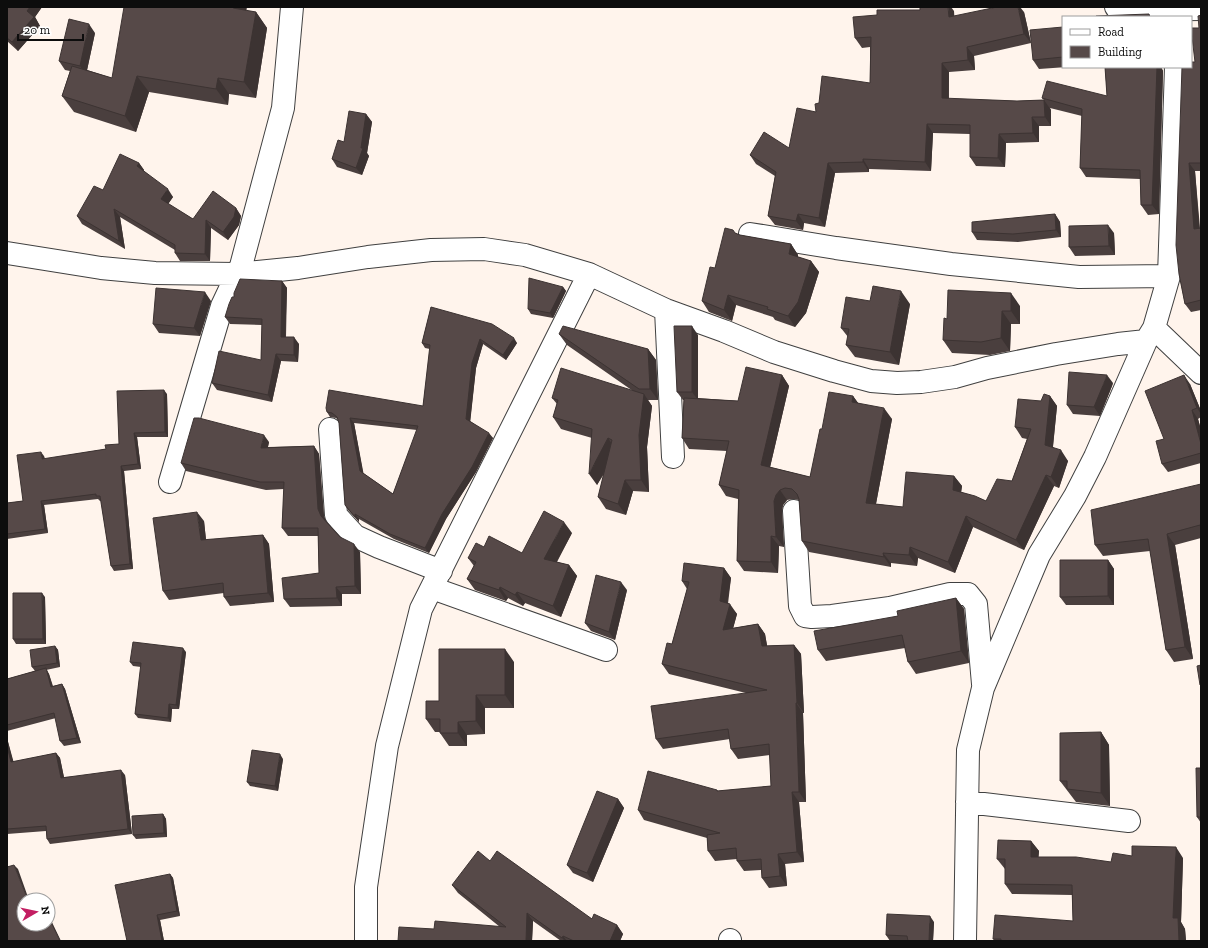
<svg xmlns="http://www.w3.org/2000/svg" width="1208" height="948" font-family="'Zilla Slab',serif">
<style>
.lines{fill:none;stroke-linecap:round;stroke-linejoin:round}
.minor-casing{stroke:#404040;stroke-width:24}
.minor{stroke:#fff;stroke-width:22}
.wall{fill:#4a3f3e;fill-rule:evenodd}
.shaded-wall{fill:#3c3332}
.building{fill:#564948;stroke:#3c3332;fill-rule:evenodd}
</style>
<rect width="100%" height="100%" fill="#fff4ec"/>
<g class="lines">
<defs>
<path id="minor" d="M1116,7L1123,10L1201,9
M750,234L836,248L951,264L1079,277L1169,276
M7,253L101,268L155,273L237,274L298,268L368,257L431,250L484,249L525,255L589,274L666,310L724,331L774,352L834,371L871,381L897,383L921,382L955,377L987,368L1056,354L1118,344L1146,341
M666,310L673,457
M1154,328L1201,373
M330,429L336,515L355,536L379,547L441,571
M170,482L222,306L241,266L283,108L292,7
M794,511L800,606L805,616L812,617L832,616L890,608L950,594H968L976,604L983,684
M432,588L606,650
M967,802L1129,821
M366,941V887L387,746L421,609L589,274
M730,941V940
M965,941L968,750L983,688L1039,555L1075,496L1095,457L1146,341L1154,328L1169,276L1176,67"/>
</defs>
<use href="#minor" class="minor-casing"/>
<use href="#minor" class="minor"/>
</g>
<path class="wall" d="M7,7H42L35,17L40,26L18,51L7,41Z
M246,11L256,12L267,28L256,98L229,94L228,105L149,92L136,132L74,112L62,96L70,71L65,70L59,61L95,33L87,70L112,78Z
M954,11V16L1024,12L1031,43L974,56L975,70L949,72V99L1017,101L1044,100L1042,98L1107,96L1105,67H1161L1163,71L1159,214L1148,215L1141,205L1140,179L1086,177L1080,168L1082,116L1050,108L1051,110V126H1039V142L1006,143L1005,167L976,166L970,157V134L933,133L931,171L869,169V172L835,173L825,227L804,223L803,230L775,225L768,216L775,176L756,164L750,155L789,148L816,112L819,103L870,83V47L862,48L855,38Z
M1201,15V171H1195L1200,228H1201V310L1191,312L1185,304L1179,274L1195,62Z
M1063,27V67H1067L1039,69L1033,60Z
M366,114L372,122L367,153L369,156L362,175L337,167L332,159L344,142Z
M139,163L144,170V171L173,197L168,204L193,219L236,208L241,216L239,225L228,240L211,228L210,261H180L175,253V250L120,217L125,249L82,224L77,216L103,190Z
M1055,214L1060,222L1061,237L1018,242L977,240L972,232Z
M735,233L740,235L791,244L798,255V257L811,261L819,272L806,313L795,327L775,320L773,317L736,305L732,321L709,312L702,301L715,268Z
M1114,233L1115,255L1075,256L1069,247Z
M282,281L287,288L286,337L299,344L298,362L281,361L272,402L217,390L212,383L261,360L262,325L230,324L225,317L234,297Z
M563,287L566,291L553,318L531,314L528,309Z
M211,301L200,336L159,333L153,324Z
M910,304L899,365L855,357L846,345L848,337L841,328Z
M1020,306V324H1011L1010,351L990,355L952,353L943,340L947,319Z
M431,307L517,343L506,360L483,344L476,368L470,421L493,438L476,472L446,519L429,553L394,539L359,519V522L348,510L345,505L339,423L338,420L336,418L330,417L327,412L423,406L430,349L425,348L422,343ZM354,423L417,430L393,494L363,473Z
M559,334L648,349L656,360L658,400H648L652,406L647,447L649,492L633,491L626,515L606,509L598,497L604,474L597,485L592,438L561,429L553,417L557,404L552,398L633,391L567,345Z
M698,335V398L738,401L782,375L789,386L770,467L810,477L822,429L853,396L858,403L892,419L876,504L903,507L954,476L962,486L961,492L986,501L1012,481L1027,439L1022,438L1015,427L1041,401L1050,396L1057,406L1053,447L1068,461L1059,488L1054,486L1024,550L973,527L955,573L918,558L917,566L891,563V567L809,552L802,541L799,500L793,499L787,500L783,505L782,511L784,547L779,546L778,573L744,571L737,561L738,499L726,496L719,485L727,451L689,449L682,438L684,400H683L677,392Z
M1113,383L1112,386L1100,416L1073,414L1067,405Z
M1190,384L1201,411V417L1198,419L1201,430V463L1168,472L1162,464L1164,439Z
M167,394L168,437H137L141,469L124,471L133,569L114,571L111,566L101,501H100L98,499L44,505L48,533L7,539V503L23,501L44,456L45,459L106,449L119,444Z
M269,442L268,447L314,446L319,454L324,516L325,520L340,537L360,552L361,594H342V606L290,607L284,599L319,573L318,536H288L282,528L284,489L266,490L186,471L181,463Z
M1201,484V538L1175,545L1193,659L1174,662L1166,650L1150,551L1103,556L1095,545Z
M204,521L206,540L263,535L269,544L274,602L230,606L224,597V593L169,600L163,591Z
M572,533L557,562L569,565L577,576L561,617L525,603L523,606L508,598L506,601L475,590L467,579L474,566L468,558L484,547L522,553Z
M1108,560L1114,569V605H1066L1060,597Z
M724,568L731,578L728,604L737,614L733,628L758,624L765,634L767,646L794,645L801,654L804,713H803L806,802H799L804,862L785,864L787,886L769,888L762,878L761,870L744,871L737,861V859L715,861L708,851L707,838L644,820L638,810L717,790L718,791L771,786L770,755L738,759L731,749L730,739L663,749L656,739L746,693L669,674L662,664L672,644L687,589L682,581Z
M627,590L615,640L591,631L585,623Z
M45,597L46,644H16L13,639Z
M956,598L964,609L969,663L916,674L908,662L905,648L826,661L818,650L898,616Z
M55,646L58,650L60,667L46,670L49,674L53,686L62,684L65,689L81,743L64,746L60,741L56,718L7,731V679L35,671L32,667Z
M186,652L179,709H172L171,722L138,718L135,714L141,667L133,666L130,662Z
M514,662V708H485V734L467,735V746H449L440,733V732H435L426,719L439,701Z
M1101,732L1109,745L1110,806L1076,802L1060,781Z
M7,738L13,762L56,753L60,758L64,777L125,775L132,834L50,844L47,839L46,831L7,834Z
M283,759L278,791L250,786L247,782Z
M1201,768V823L1197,817Z
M618,799L624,808L593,882L573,873L567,865Z
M163,814L166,819L167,837L136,839L133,835Z
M1031,841L1039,851L1038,857L1111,862L1132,856L1183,858L1181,922L1185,929L1186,941H995L993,939L1073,921L1072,895L1012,894L1005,884V869L997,859Z
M490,861L592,919L617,925L623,934L620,941H561L533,921L532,941L434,929L500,927L458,893L452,885Z
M170,874L173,878L180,916L160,920L164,941H127Z
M934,922L933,941H890L886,935Z"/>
<path class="shaded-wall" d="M30,7H42L35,17L40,26L18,51L12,42L27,11Z
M233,7H247L244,24L233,8Z
M948,7H951L954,11L955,27L949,17Z
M1018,7H1020L1024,12L1031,43L1024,34Z
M256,12L267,28L256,98L244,82Z
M89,24L95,33L86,75L80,66Z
M967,47L974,56L975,70L968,60Z
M942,63L949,72L948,108L942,98Z
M1156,67H1161L1163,71L1159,214L1152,205Z
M137,76L149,92L136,132L125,116Z
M218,78L229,94L228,105L216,89Z
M1044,100L1051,110V126L1045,117Z
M366,114L372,122L367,153L369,156L362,175L356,168L361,148Z
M1032,117L1039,126V142L1033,133Z
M927,124L933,133L931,171L925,162Z
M999,134L1006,143L1005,167L998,158Z
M863,159L869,169V172L863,162Z
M139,163L144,170L142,174L137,166Z
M828,163L835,173L825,227L819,218Z
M1189,163L1195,171L1200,237L1194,229Z
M168,189L173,197L166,207L161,199Z
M236,208L241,216L239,225L228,240L223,232Z
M114,209L120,217L125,249L119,241Z
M798,214L804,223L803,230L796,221Z
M1055,214L1060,222L1061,237L1056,230Z
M206,220L211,228L210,261L205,254Z
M1108,225L1114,233L1115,255L1109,246Z
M791,244L798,255L796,265L789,254Z
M811,261L819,272L806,313L795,327L788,316Z
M282,281L287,288L285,343L281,337Z
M563,287L566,291L553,318L550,313Z
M901,291L910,304L899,365L890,352Z
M205,292L211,301L200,336L194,328Z
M1011,293L1020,306V324L1011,311Z
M728,295L736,305L732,321L724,310Z
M1002,311L1011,324L1010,351L1001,338Z
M692,326L698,335V400L692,392Z
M294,337L299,344L298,362L294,355Z
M514,338L517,343L506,360L503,355Z
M480,339L483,344L476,368L470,424L466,419L472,363Z
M648,349L656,360L658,400L650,389Z
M276,354L281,361L272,402L268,395Z
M782,375L789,386L768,476L761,465Z
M1107,375L1113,383L1112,386L1100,416L1094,407Z
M1184,375L1190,384L1201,411V414L1197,408Z
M164,390L167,394L168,437L165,432Z
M644,394L652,406L647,447L649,492L641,480L639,435Z
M853,396L861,407L852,402Z
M1050,396L1057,406L1052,455L1045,445Z
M884,408L892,419L874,514L866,503Z
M1192,410L1198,419L1201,430V444Z
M350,418L354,423L364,476L360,471Z
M134,433L137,437L141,469L138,464Z
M489,433L493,438L476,472L446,519L429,553L425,548L442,514Z
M264,435L269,442L266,455L261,448Z
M608,438L616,450L597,485L589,474Z
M314,446L319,454L324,516L327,523L321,516L318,509Z
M1061,450L1068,461L1059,488L1051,477Z
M41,452L44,456L45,464L42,459Z
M121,466L124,471L133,569L130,564Z
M1046,475L1054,486L1024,550L1016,540Z
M954,476L962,486L960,500L953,490Z
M625,480L633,491L626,515L618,504Z
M780,490L787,500L783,505L782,511L784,547L776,537L774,501L776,495Z
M41,501L44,505L48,533L45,529Z
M197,512L204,521L207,549L201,540Z
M355,514L359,519V522L355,517Z
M966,516L973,527L955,573L948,562Z
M564,522L572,533L552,570L544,559Z
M1167,534L1175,545L1193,659L1185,647Z
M263,535L269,544L274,602L268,593Z
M771,536L779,546L778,573L771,562Z
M354,544L360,552L361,594L355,586Z
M910,547L918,558L917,566L909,555Z
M883,553L891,563V567L884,557Z
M1108,560L1114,569V605L1108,596Z
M569,565L577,576L561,617L553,606Z
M724,568L731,578L726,611L720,601Z
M621,582L627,590L615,640L609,632Z
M336,587L342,594V606L337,598Z
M500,587L508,598L506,601L499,590Z
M517,592L525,603L523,606L515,595Z
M42,593L45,597L46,644L43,639Z
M956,598L964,609L969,663L961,651Z
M730,604L737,614L730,640L723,630Z
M758,624L765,634L769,656L762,646Z
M794,645L801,654L804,713L797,703Z
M55,646L58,650L60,667L57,663Z
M183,648L186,652L179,709L176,705Z
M505,649L514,662V708L505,695Z
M46,668L49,674L54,692L51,687Z
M62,684L65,689L81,743L77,738Z
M476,695L485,708V734L476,721Z
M796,703L803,713L806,802L799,792Z
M169,704L172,709L171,722L168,718Z
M458,722L467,735V746L458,733Z
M1101,732L1109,745L1110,806L1101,793Z
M7,738L15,767L11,762L7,746Z
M56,753L60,758L65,783L61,778Z
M280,754L283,759L278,791L275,786Z
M121,770L125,775L132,834L128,829Z
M792,792L799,802L804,862L797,852Z
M618,799L624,808L593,882L587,873Z
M163,814L166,819L167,837L164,833Z
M1031,841L1039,851L1038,867L1031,857Z
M1176,847L1183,858L1181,922L1185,929L1186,941H1179L1173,918Z
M778,854L785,864L787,886L780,876Z
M14,865L18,869L29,900H28Z
M170,874L173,878L180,916L177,911Z
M527,913L533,921L532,941H526Z
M48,914L61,941H60L48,916Z
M157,915L160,920L164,941H162Z
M930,916L934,922L933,941H929Z
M617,925L623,934L620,941H610Z
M563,936L567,941H565L562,938Z"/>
<path class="building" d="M7,7H30L27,11L34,17L12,42L7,38Z
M124,7H233V8L256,12L244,82L218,78L216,89L137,76L125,116L62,96L72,66L112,78Z
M920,7H948L949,17L997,7H1018L1024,34L967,47L968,60L942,63V98L1017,101L1044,100L1045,117H1032L1033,133L999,134L998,158L970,157V125L927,124L925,162L863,159V162L828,163L819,218L798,214L796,221L768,216L776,172L750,155L764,132L789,148L797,108L816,112L815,104L819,103L822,76L870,83L871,37L855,38L853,17L877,15V10H920Z
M1149,14L1150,17H1096V16Z
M1201,15V163H1189L1194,229L1201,228V300L1185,304L1179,274L1176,245L1182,67H1191V62H1195L1191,28H1199L1198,16Z
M69,19L89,24L80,66L59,61Z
M1063,27V57L1033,60L1030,30Z
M1105,67H1157L1152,205H1141L1140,170L1080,168L1082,109L1042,98L1047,81L1107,96Z
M349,111L366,114L361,148H363L356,168L332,159L338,140L344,142Z
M120,154L139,163L137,166L168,189L161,199L193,219L213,191L236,208L234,217L223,232L206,220L205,254L175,253V245L114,209L119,241L77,216L94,186L103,190Z
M1055,214L1056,230L1013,234L972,232V222Z
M1108,225L1109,246L1069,247V226Z
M725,228L733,230L735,233L740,235L791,244L789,254L811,261L798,302L788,316L767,309L768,307L728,295L724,310L702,301L710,267L715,268Z
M529,278L563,287L550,313L528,309Z
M240,279L282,281L281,337H294V355L276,354L268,395L212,383L219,351L261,360L262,319L225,317L229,304L232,297H234V293Z
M873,286L901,291L890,352L846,345L849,329L841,328L846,297L870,301Z
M156,288L205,292L194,328L153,324Z
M948,290L1011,293V311H1002L1001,338L981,342L943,340L944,318L947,319Z
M431,307L492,324L514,338L503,355L480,339L472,363L466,419L489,433L472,467L442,514L425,548L390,534L355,514V517L345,505L339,423L337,417L332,413L327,412L326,408L329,390L423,406L430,345L422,343ZM350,418L418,426L393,494L360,471Z
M563,326L648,349L650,389H639L559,334Z
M674,326H692V392H677Z
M746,367L782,375L761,465L810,477L820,429H822L829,392L853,396L852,402L884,408L866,503L903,507L906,472L954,476L953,490L975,496L986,501L997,479L1012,481L1031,429L1015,427L1018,399L1041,401L1044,394L1050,396L1045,445L1061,450L1051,477L1046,475L1016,540L966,516L948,562L910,547L909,555L883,553L884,557L802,541L799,499L797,494L792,489L785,488L780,490L776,495L774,501L776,537L771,536V562L737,561L739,490L719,485L729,441L682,438L684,398L738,401Z
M561,368L644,394L639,435L641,480H625L618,504L598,497L612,440L608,438L589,474L592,429L553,417L558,400L552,398Z
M1069,372L1107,375L1106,378L1094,407L1067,405Z
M1184,375L1197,408L1192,410L1201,444V453L1162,464L1156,441L1164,439L1145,391Z
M164,390L165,432L134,433L138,464L121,466L130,564L111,566L100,496H96V494L41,501L45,529L7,534V503L23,501L17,455L41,452L42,459L106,449L105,445L119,444L117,391Z
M194,418H199L264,435L261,448L314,446L318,509L321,516L340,537L354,544L355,586L336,587L337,598L284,599L282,578L319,573L318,528H282L284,482H260L181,463Z
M1201,484V529L1200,525L1167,534L1185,647L1166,650L1148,539L1095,545L1091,510Z
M544,511L564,522L544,559L569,565L553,606L517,592L515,595L500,587L499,590L467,579L476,562L468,558L476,543L484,547L489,536L522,553Z
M197,512L201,540L263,535L268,593L224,597L223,583L163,591L153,518Z
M1060,560H1108V596L1060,597Z
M684,563L724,568L720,601L730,604L723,630L758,624L762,646L794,645L797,703H796L799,792H792L797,852L778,854L780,876L762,878L761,859L737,861L736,848L708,851L707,835L720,833L638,810L648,771L717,790V791L771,786L769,744L731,749L728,729L656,739L651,706L767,690L662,664L667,643L672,644L689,582L682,581Z
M596,575L621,582L609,632L585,623Z
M13,593H42L43,639H13Z
M956,598L961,651L908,662L902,635L818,650L814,631L898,616L897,611Z
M133,642L183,648L176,705L169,704L168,718L135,714L141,663L130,662Z
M55,646L57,663L32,667L30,650Z
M439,649H505V695H476V721L458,722V733H440V719H426V701H439Z
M1201,665V685H1200L1197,666Z
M46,668L51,687L62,684L77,738L60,741L54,713L7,725V679Z
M1101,732V793L1067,789V781H1060V733Z
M7,746L11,762L56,753L61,778L121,770L128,829L47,839L46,826L7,829Z
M252,750L280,754L275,786L247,782Z
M1196,768H1201V817H1197Z
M597,791L618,799L587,873L567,865Z
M163,814L164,833L133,835L132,816Z
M998,840L1031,841V857H1076L1111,862L1113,853L1132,856V846L1176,847L1173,918H1178L1179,941H1001V939H993L995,915L1073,921L1072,885L1005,884V859H997Z
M478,851L490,861L497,851L592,919L594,914L617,925L610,941H574L563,936L562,938L527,913L526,941H398L399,927L434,929L435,921L506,927L452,885Z
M14,865L28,900H24V924H48V916L60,941H7V867Z
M170,874L177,911L157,915L162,941H127L115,885Z
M887,914L930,916L929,941H908L907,936L886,935Z"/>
<rect width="1208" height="948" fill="none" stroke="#0d0d0d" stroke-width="16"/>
<rect x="1062" y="16" width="130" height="52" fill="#ffffff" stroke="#9e9e9e"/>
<rect x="1070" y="29" width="20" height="6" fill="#ffffff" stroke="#9e9e9e"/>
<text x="1098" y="36" font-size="12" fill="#0d0d0d">Road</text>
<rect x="1070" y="46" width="20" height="12" fill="#564948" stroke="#9e9e9e"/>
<text x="1098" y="56" font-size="12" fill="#0d0d0d">Building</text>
<g transform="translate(36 912) rotate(81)"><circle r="19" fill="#ffffff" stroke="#9e9e9e"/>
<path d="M0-3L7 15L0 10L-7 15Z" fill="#c31e62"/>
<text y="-6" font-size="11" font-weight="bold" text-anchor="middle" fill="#0d0d0d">N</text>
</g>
<path d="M18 34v6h65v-6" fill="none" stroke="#0d0d0d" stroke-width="2"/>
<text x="24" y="34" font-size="12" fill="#0d0d0d" stroke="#ffffff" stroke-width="3" paint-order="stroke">20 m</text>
</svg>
